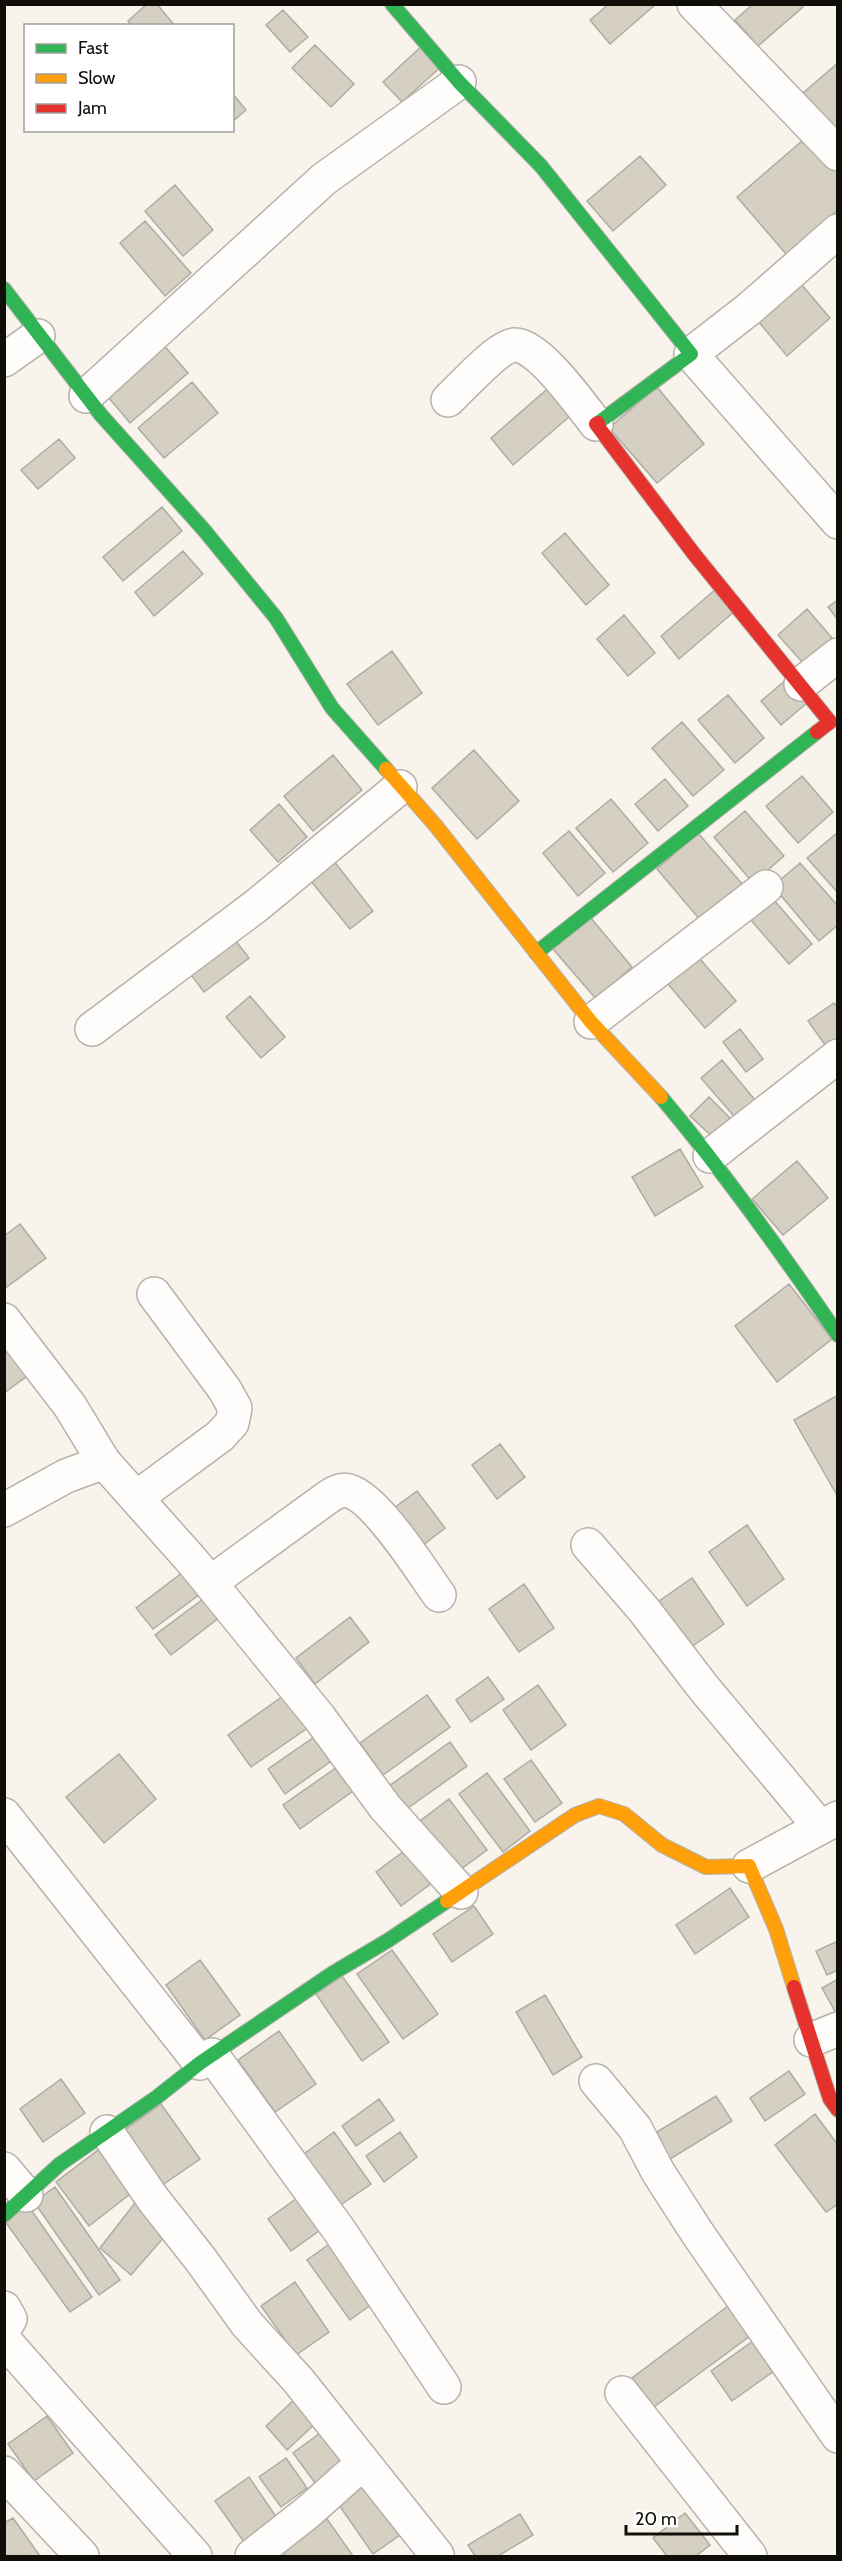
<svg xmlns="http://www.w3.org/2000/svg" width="842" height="2561" font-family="Cabin,sans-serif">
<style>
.building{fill:#d6d0c2;stroke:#aeaba6;stroke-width:1.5}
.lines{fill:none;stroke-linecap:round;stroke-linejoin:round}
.street-casing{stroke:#b5b1ab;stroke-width:36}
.fast-casing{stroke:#b5b1ab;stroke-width:16}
.slow-casing{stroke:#b5b1ab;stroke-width:16}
.jam-casing{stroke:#b5b1ab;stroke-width:16}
.street{stroke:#fefdfc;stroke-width:33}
.fast{stroke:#30b455;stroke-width:14}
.slow{stroke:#ff9f0a;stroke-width:14}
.jam{stroke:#e5322d;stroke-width:14}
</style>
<rect width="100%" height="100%" fill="#f8f4ec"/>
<path class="building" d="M147,4H157L175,26H132L128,21Z
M609,4H656L610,44L590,20Z
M753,4H801L803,7L758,46L735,20Z
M283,10L308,37L290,52L266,25Z
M424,44L443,65L402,102L383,82Z
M315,45L354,84L331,107L292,68Z
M838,63V134L803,93Z
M232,93L246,110L232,122Z
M810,134L838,166V210L786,254L737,197Z
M640,156L666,185L613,231L587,201Z
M175,185L213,230L183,256L145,211Z
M145,221L191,273L165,296L120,243Z
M801,284L830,318L787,356L758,321Z
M161,342L188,373L130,423L103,391Z
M192,382L218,413L164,458L138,428Z
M553,384L576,411L513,465L491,438Z
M657,387L704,444L657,483L609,428Z
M59,439L75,458L38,489L21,470Z
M162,507L182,531L123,581L103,557Z
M565,533L609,585L586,605L542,553Z
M183,551L203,574L154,616L135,592Z
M716,589L735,611L679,659L661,636Z
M838,600V620L828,607Z
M807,609L832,638L803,663L778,635Z
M624,615L655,653L628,676L597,639Z
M392,651L422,693L378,725L347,684Z
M787,679L807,703L781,725L761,701Z
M728,695L764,738L735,763L698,720Z
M682,722L724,770L693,796L652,748Z
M474,750L519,801L477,839L432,788Z
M333,755L362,790L313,831L284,796Z
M802,776L833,812L798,843L766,806Z
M665,779L688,806L658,831L635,804Z
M611,799L648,843L613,872L576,828Z
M279,804L307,837L278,862L250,830Z
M745,811L784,856L753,883L714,837Z
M569,831L605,873L578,896L543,853Z
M698,833L743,885L701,921L657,869Z
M836,834L838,835V893L807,858Z
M330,856L373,911L350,929L306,875Z
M800,863L838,906V925L819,941L773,886Z
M766,891L812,944L789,964L743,911Z
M590,917L632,967L596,999L553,949Z
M232,936L249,958L204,992L188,971Z
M694,952L736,1001L705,1028L663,978Z
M250,996L285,1037L261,1058L226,1017Z
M834,1003L838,1008V1048L831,1053L808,1021Z
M740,1029L763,1059L746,1072L723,1042Z
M722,1060L759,1105L739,1122L701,1078Z
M709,1097L737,1125L719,1143L690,1116Z
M680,1149L703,1187L655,1216L632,1177Z
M797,1161L828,1198L783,1235L752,1199Z
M20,1224L46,1258L4,1289V1236Z
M789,1284L832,1339L777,1382L735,1326Z
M4,1332L34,1371L4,1393Z
M838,1395V1497L794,1420Z
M500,1444L525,1477L497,1499L472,1465Z
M417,1491L445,1528L414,1552L386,1514Z
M747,1525L784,1579L747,1606L709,1552Z
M191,1566L208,1588L153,1629L136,1608Z
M692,1578L724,1624L687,1650L655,1604Z
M524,1584L554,1628L519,1652L489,1609Z
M210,1594L225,1613L171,1655L155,1635Z
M350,1617L369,1642L315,1684L296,1658Z
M488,1677L504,1699L471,1722L456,1700Z
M538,1685L566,1725L531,1750L503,1710Z
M286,1694L309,1727L251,1767L228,1735Z
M427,1695L450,1727L383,1775L360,1743Z
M317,1735L334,1759L285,1794L268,1769Z
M450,1742L467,1766L401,1813L385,1789Z
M119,1754L156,1799L104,1843L66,1797Z
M531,1760L562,1803L535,1822L504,1779Z
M337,1767L353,1791L300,1829L283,1805Z
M487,1773L530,1831L503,1852L459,1794Z
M449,1799L487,1850L457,1872L420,1821Z
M411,1846L437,1879L401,1906L376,1872Z
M730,1888L749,1917L695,1954L676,1925Z
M474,1906L493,1934L452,1962L433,1934Z
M838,1941V1970L827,1975L816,1951Z
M392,1950L438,2014L403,2039L357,1974Z
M200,1960L240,2015L205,2040L166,1985Z
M342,1976L389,2042L362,2061L316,1994Z
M838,1979V2012L836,2013L822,1988Z
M545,1995L582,2057L553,2075L516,2012Z
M279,2031L316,2084L275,2112L238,2060Z
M789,2071L805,2094L765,2121L750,2098Z
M61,2079L85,2113L43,2142L20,2109Z
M716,2096L732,2121L662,2164L647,2138Z
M379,2099L394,2120L356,2146L342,2126Z
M161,2104L200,2159L158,2188L119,2134Z
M815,2114L838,2145V2204L826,2212L775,2145Z
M334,2132L371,2184L333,2210L297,2159Z
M400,2132L417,2157L384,2182L366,2156Z
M102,2147L135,2190L89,2226L56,2182Z
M55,2187L120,2280L99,2295L34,2202Z
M300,2196L323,2228L291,2251L268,2219Z
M138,2199L171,2229L131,2275L100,2248Z
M27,2204L92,2297L70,2312L4,2220Z
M338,2238L380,2298L350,2320L307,2260Z
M295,2282L329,2332L296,2355L261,2306Z
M736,2300L758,2330L654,2407L632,2378Z
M760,2336L781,2366L732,2401L711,2371Z
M296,2398L318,2421L287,2450L266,2426Z
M47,2416L73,2453L34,2481L8,2444Z
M323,2431L344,2461L315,2483L293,2453Z
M286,2458L307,2488L281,2507L259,2477Z
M249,2477L277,2518L244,2542L215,2501Z
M363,2477L403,2533L373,2554L334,2498Z
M320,2509L353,2556H286L275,2541Z
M685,2513L710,2545L696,2556H667L653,2538Z
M520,2514L533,2535L498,2556H475L468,2545Z
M13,2518L40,2556H4V2523Z"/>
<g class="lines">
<defs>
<path id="street" d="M694,4L838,154
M838,231L749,309L691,354L838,522
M4,360L38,336
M86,396L324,179L459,82
M448,400C462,387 498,346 515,345C538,344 582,406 596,424
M801,684L838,655
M591,1022L766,887
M92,1029L256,906L400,787
M710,1156L838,1056
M4,1320L70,1406L104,1462L193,1562L319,1717L385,1807L461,1892
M136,1498L220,1436L232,1423L235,1408L225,1390L154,1294
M4,1510L66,1476L104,1462
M588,1545L644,1610L703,1687L820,1827
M210,1583L324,1500C331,1495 340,1488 349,1491C377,1499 421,1570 439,1595
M4,1815L200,2063
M749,1866L838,1818
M811,2040L838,2029
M212,2055L339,2230L444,2387
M596,2081L635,2128L658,2172L698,2234L838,2436
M107,2132L153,2199L201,2260L247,2324L298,2380L437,2555
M4,2169L26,2195
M4,2308L10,2319L4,2329
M4,2340L195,2556
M622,2393L750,2556
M4,2473L82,2556
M252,2556L308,2512L363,2463"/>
<path id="fast" d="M392,4L459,82L541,166L691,354L598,423
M4,289L101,415L204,530L276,618L332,708L386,769
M536,953L817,732
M661,1097C725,1173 782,1253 838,1335
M4,2215L60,2164L157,2097L200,2063L333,1973L387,1941L447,1901"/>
<path id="slow" d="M386,769L436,826L591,1022L661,1097
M447,1901L575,1815L599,1806L624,1814L662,1845L706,1867L749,1866L776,1929L794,1987"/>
<path id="jam" d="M598,423L596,424L694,554L830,722L817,732
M794,1987L830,2099L838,2110"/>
</defs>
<use href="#street" class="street-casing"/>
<use href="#fast" class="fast-casing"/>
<use href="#slow" class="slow-casing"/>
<use href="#jam" class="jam-casing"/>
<use href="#street" class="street"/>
<use href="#fast" class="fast"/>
<use href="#slow" class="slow"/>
<use href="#jam" class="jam"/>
</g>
<rect width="842" height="2561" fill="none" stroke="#100e09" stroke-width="12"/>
<rect x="24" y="24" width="210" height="108" fill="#ffffff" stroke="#9f9f9d" stroke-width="1.5"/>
<rect x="36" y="44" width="30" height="9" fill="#30b455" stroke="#9f9f9d" stroke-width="1.5"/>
<text x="78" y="54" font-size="18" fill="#100e09">Fast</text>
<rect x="36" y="74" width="30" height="9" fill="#ff9f0a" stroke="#9f9f9d" stroke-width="1.5"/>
<text x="78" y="84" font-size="18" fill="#100e09">Slow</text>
<rect x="36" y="104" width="30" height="9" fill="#e5322d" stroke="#9f9f9d" stroke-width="1.5"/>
<text x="78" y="114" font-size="18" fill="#100e09">Jam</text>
<path d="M626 2525v9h111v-9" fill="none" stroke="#100e09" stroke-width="3"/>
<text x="635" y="2525" font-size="18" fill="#100e09" stroke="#ffffff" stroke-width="4.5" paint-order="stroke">20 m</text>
</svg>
